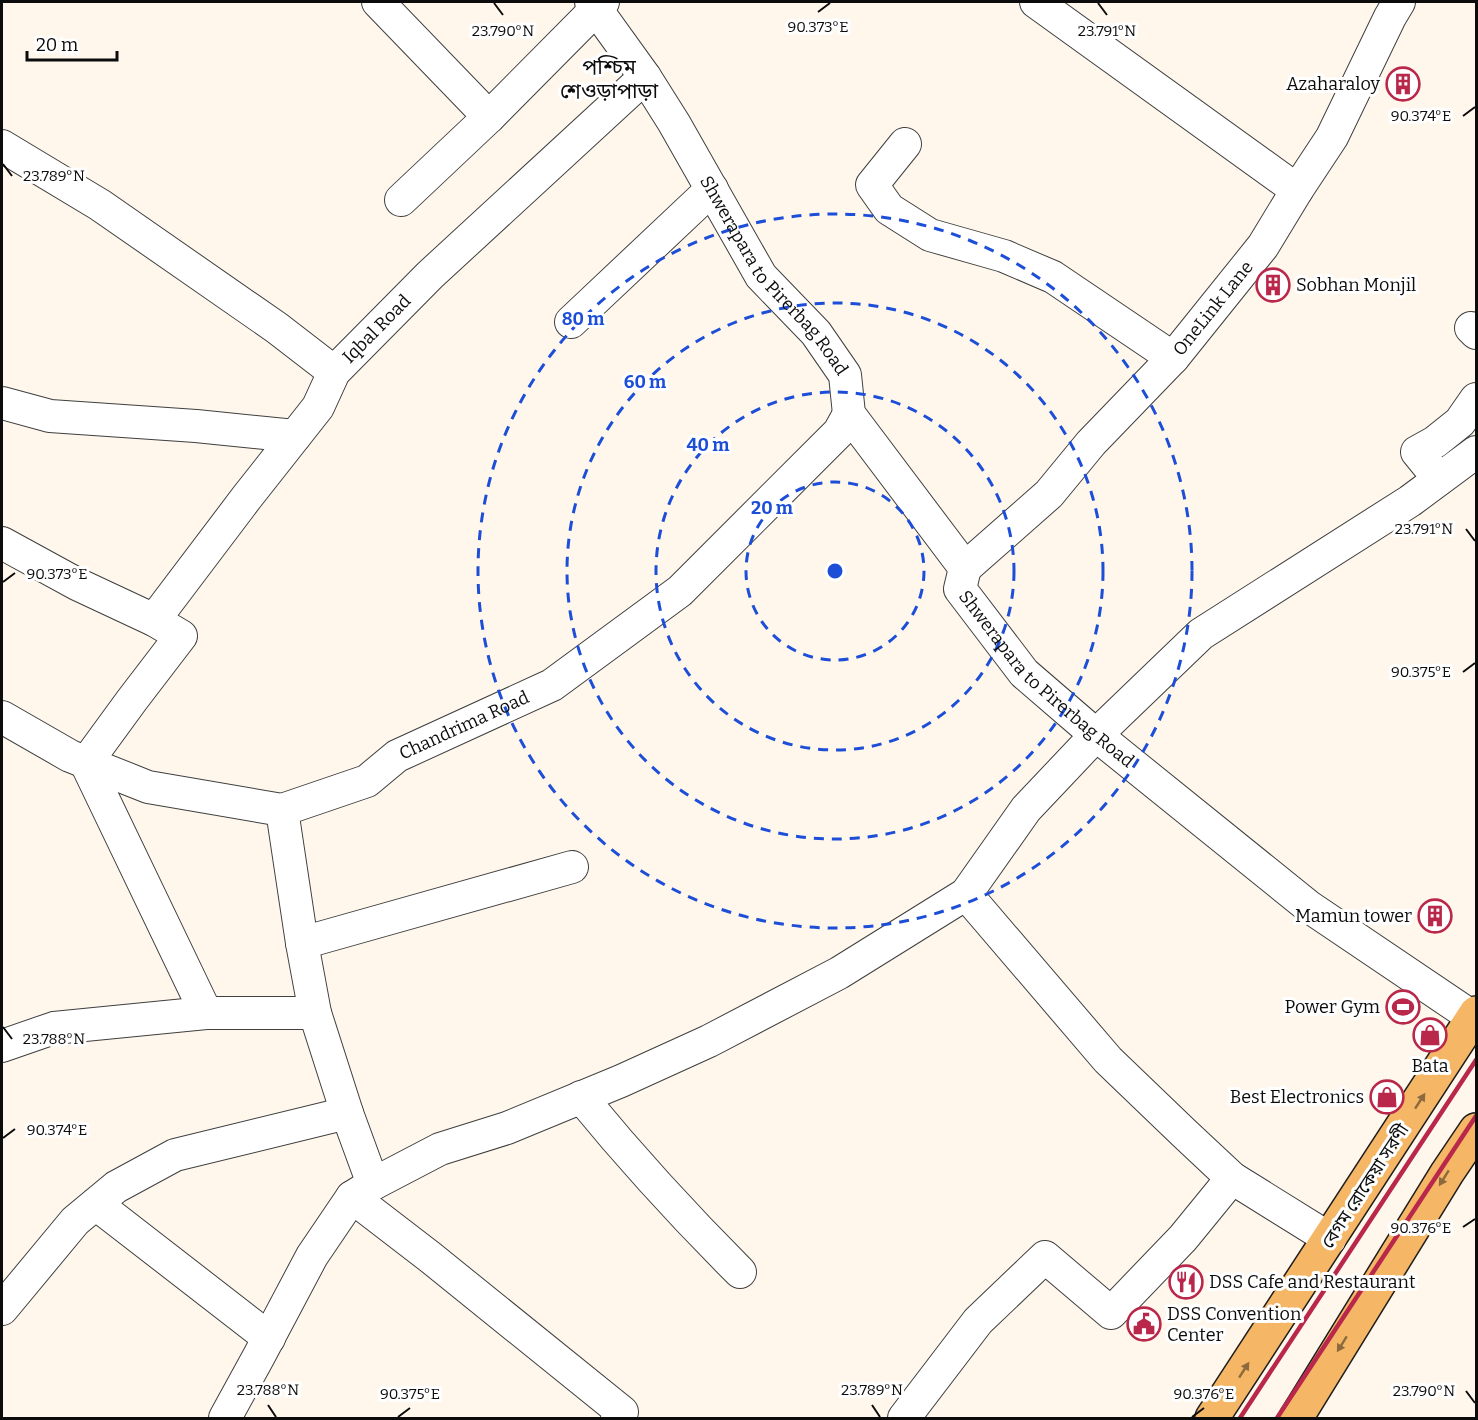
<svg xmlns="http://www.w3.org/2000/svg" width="1478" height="1420" font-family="Bitter,'Noto Sans Bengali',serif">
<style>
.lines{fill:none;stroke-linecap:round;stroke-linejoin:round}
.street-casing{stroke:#3f3f3f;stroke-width:34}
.primary-casing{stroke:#1d1d1d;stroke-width:36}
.street{stroke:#fff;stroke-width:32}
.primary{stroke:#f5b665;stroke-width:33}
.rail{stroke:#b9284b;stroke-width:4.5}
.oneway{fill:#8c6a3d}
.ticks{fill:none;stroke:#0c0c0c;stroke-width:2}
.ring{fill:none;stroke:#1d4ed8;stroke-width:3;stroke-dasharray:10 8}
.labels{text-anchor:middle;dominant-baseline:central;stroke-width:6;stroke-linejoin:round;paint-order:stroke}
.poi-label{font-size:18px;fill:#0c0c0c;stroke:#fff;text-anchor:end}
.street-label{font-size:18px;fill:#0c0c0c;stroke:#fff}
.quarter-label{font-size:21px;fill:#0c0c0c;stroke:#fff}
.ticks-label{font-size:15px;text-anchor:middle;fill:#0c0c0c;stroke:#fff;stroke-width:6;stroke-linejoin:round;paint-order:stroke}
.centre{fill:#1d4ed8;stroke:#fff;stroke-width:3}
.ring-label{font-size:18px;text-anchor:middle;font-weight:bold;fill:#1d4ed8;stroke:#fff;stroke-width:6;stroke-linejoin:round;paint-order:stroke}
</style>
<rect width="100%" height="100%" fill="#fff7ec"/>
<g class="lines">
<defs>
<g id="street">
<path d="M378,2L489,117"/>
<path id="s1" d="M591,2L645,77L674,123L761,276L816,333L845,375L849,414L965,568L960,589L1024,673L1096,735L1308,906L1474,1018"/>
<path d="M1036,2L1297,190"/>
<path d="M905,144L872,185L889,209L930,235L1004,256L1053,277L1173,358"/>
<path d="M2,146L100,205L277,328L334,372"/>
<path d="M401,200L489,117L603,2"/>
<path d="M571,322L712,189"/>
<path d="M1471,328L1476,333"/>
<path d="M2,403L50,416L196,426L295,436"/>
<path d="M1439,479L1417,452L1435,442L1460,422L1476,399"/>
<path d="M2,543L77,584L154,620L181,636L132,700L86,763L206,1013"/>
<path id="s2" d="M965,568L1049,494L1091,443L1173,358L1263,246L1297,190L1332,137L1390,17L1399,2"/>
<path id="s3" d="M154,620L247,497L318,407L334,372L430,275L645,77"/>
<path id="s4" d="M2,717L70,756L148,787L282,810L367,781L397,756L552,685L680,591L839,432L849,414"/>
<path d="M282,810L302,943L315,1013L347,1113L373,1184"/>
<path d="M966,894L1108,1060L1184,1133L1232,1178L1330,1239"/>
<path d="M302,943L572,867"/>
<path d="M2,1046L54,1028L206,1013H315"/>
<path d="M581,1097C631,1158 684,1216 740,1272"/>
<path d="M352,1197L430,1257L622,1412L617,1418"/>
<path d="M96,1204L269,1338"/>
<path d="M2,1309L75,1221L116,1187L175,1155L347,1113"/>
<path d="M225,1418L259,1356L312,1256L352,1197L373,1184L440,1149L507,1128L621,1081L709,1041L839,973L966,894L1026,809L1096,735L1201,634L1410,501L1476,452"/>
<path d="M904,1418L978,1321L1045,1257L1111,1313L1183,1238L1232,1178"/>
</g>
<path id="primary" d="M1212,1418L1476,1013
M1296,1418L1447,1173L1476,1130"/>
</defs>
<use href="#street" class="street-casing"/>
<use href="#primary" class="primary-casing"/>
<use href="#street" class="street"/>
<use href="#primary" class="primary"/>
<path class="rail" d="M1240,1418L1476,1060
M1277,1418L1476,1116"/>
</g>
<defs><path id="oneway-solid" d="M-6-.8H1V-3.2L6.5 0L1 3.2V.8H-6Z" transform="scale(1.5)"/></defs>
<g class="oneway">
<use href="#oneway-solid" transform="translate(1420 1101) rotate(-57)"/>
<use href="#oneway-solid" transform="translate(1444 1178) rotate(122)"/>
<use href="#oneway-solid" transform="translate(1342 1344) rotate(122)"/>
<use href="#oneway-solid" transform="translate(1244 1370) rotate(-57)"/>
</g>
<path class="ticks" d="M494,3L503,15M1098,3L1107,15M818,12L830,3M1463,116L1475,107M3,164L12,176M1466,529L1475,541M3,582L15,573M1463,672L1475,663M3,1027L12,1039M3,1138L15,1129M1463,1227L1475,1219M1466,1391L1475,1403M268,1405L276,1417M872,1405L880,1417M398,1417L410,1408M1192,1417L1204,1408"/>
<g class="ring">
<circle cx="835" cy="571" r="89"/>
<circle cx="835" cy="571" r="179"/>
<circle cx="835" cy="571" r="268"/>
<circle cx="835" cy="571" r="357"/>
</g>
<defs>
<symbol id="building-ring" viewBox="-11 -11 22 22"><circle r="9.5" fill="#fff" stroke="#b9284b" stroke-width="1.5"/><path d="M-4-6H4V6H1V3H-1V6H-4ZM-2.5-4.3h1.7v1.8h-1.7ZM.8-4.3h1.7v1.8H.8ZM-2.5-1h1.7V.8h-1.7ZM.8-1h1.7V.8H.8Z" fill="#b9284b"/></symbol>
<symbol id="stadium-ring" viewBox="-11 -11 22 22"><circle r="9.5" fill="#fff" stroke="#b9284b" stroke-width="1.5"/><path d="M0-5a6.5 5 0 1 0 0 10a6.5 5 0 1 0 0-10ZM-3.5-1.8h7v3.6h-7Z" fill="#b9284b"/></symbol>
<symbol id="shop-ring" viewBox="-11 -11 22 22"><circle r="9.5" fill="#fff" stroke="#b9284b" stroke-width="1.5"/><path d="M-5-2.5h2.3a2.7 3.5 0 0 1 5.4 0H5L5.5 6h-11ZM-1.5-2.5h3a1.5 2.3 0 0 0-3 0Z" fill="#b9284b"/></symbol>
<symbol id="restaurant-ring" viewBox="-11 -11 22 22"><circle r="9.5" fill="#fff" stroke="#b9284b" stroke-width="1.5"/><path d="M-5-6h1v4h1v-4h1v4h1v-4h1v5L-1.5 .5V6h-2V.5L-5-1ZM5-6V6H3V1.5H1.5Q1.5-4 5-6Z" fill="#b9284b"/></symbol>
<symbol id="civic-ring" viewBox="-11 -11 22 22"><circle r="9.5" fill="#fff" stroke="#b9284b" stroke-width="1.5"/><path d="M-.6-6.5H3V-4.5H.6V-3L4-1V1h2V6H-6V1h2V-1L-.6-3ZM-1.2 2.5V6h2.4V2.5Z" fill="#b9284b"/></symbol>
</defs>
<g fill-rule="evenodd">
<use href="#building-ring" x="1384" y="65" width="38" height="38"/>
<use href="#building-ring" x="1254" y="266" width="38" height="38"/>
<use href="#building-ring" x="1416" y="897" width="38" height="38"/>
<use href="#stadium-ring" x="1384" y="988" width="38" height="38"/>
<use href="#shop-ring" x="1411" y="1016" width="38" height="38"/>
<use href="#shop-ring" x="1368" y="1078" width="38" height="38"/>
<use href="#restaurant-ring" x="1167" y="1263" width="38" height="38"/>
<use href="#civic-ring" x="1125" y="1305" width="38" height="38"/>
</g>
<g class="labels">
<g class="poi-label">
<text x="1380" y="84">Azaharaloy</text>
<text x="1296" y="285" text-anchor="start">Sobhan Monjil</text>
<text x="1412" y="916">Mamun tower</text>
<text x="1380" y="1007">Power Gym</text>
<text x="1430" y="1066" text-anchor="middle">Bata</text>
<text x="1364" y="1097">Best Electronics</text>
<text x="1209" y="1282" text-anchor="start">DSS Cafe and Restaurant</text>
<text x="1167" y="1314" text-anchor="start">DSS Convention<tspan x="1167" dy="21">Center</tspan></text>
</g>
<g class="street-label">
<text stroke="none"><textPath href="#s1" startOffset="330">Shwerapara to Pirerbag Road</textPath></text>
<text stroke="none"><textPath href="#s2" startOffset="360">OneLink Lane</textPath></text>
<text stroke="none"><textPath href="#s3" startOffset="368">Iqbal Road</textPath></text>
<text stroke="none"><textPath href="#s1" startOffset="832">Shwerapara to Pirerbag Road</textPath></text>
<text stroke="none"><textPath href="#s4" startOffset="501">Chandrima Road</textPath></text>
<text transform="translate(1365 1186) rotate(-57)">বেগম রোকেয়া সরণী</text>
</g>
<g class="quarter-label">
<text x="609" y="67">পশ্চিম<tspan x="609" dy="24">শেওড়াপাড়া</tspan></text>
</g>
</g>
<g class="ticks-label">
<text x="818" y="32">90.373°E</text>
<text x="503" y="36">23.790°N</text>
<text x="1107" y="36">23.791°N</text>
<text x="1421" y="121">90.374°E</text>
<text x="54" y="181">23.789°N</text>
<text x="1424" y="534">23.791°N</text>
<text x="57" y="579">90.373°E</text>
<text x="1421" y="677">90.375°E</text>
<text x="54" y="1044">23.788°N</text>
<text x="57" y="1135">90.374°E</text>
<text x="1421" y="1233">90.376°E</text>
<text x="268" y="1395">23.788°N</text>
<text x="872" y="1395">23.789°N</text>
<text x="1424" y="1396">23.790°N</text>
<text x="410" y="1399">90.375°E</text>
<text x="1204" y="1399">90.376°E</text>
</g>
<circle cx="835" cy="571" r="9" class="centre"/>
<g class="ring-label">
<text x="583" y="325">80 m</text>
<text x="645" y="388">60 m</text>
<text x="708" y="451">40 m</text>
<text x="772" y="514">20 m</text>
</g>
<rect width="1478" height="1420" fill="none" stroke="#0c0c0c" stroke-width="6"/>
<path d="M27 51v9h90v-9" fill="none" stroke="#0c0c0c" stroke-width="3"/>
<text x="36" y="51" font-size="18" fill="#0c0c0c" stroke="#ffffff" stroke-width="4.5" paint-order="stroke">20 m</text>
</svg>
